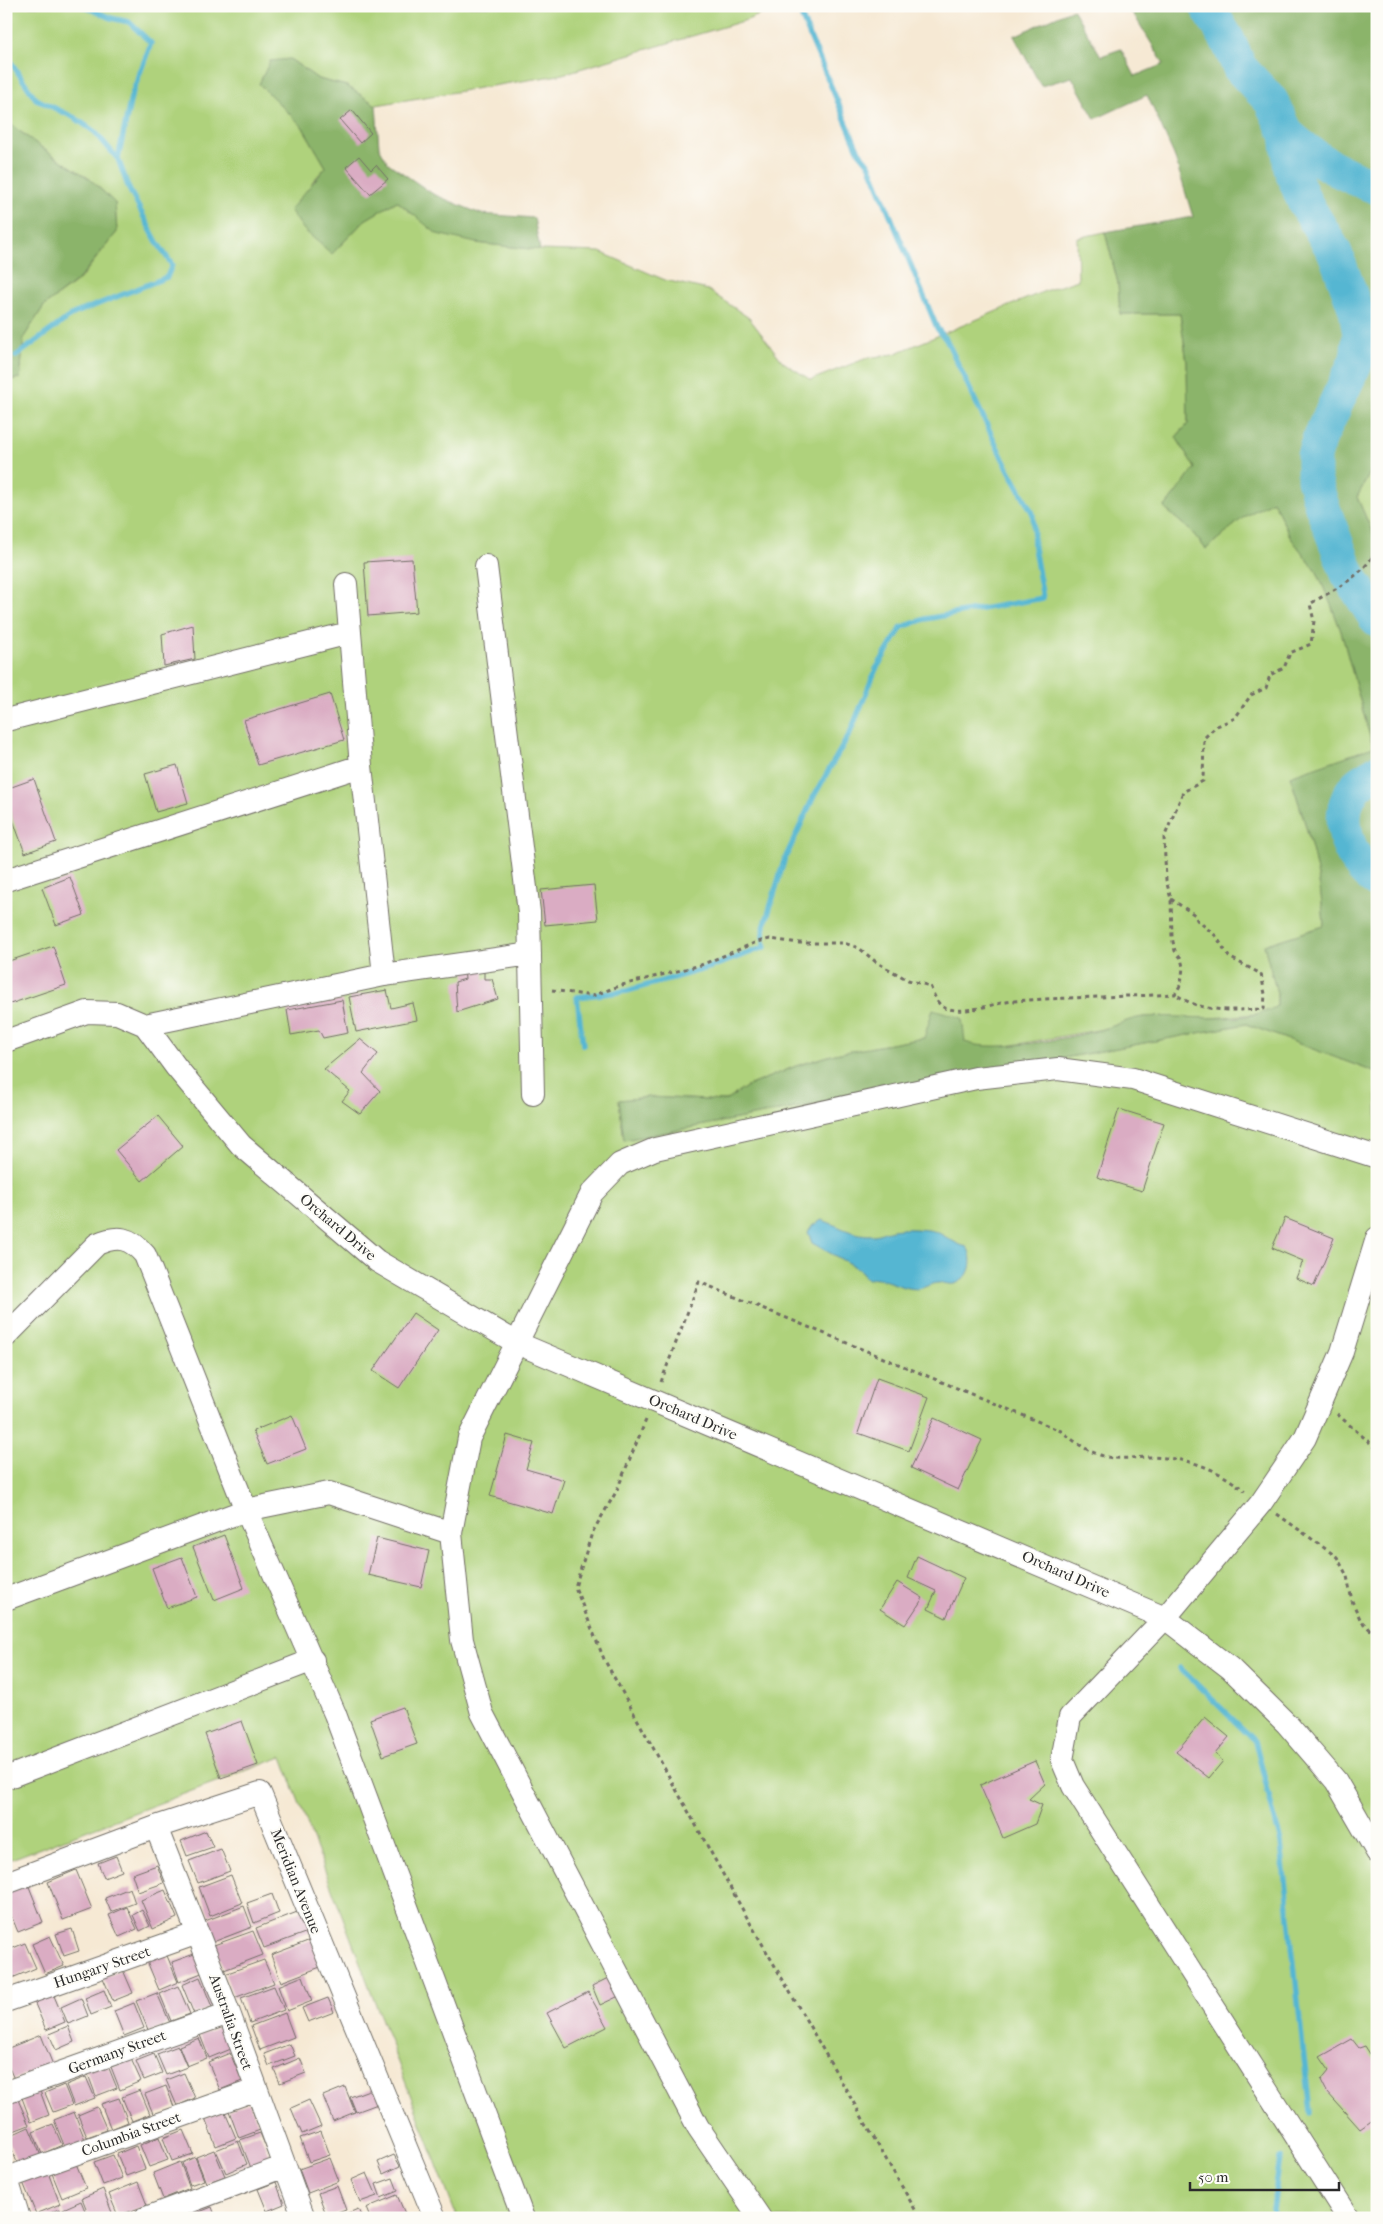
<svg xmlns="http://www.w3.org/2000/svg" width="1383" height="2224" font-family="'IM FELL French Canon',serif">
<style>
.green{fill:#afd27b;stroke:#6d7e53}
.forest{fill:#8bb46b;stroke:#5b704b}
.water{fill:#54b6d2;stroke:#40707e}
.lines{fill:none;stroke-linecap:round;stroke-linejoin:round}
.stream{stroke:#54b6d2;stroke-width:5.5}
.river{stroke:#54b6d2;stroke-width:35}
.building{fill:#daacc3}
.minor-casing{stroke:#726e66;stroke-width:24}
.path{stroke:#726e66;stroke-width:3;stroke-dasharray:4 4;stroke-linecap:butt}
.minor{stroke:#fff;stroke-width:22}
.labels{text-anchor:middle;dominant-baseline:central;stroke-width:4.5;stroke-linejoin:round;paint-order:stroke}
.street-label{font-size:15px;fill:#2b2b2b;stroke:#fdfcf7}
</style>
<rect width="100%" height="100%" fill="#fdfcf7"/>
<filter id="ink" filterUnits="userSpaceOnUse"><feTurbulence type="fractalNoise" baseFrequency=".02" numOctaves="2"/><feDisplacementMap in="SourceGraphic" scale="10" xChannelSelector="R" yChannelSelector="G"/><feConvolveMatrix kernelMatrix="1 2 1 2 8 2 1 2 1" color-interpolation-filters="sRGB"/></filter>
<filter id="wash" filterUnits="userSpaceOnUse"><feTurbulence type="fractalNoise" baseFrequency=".0096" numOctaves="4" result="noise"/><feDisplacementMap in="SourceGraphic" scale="20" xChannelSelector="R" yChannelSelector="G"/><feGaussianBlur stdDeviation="1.12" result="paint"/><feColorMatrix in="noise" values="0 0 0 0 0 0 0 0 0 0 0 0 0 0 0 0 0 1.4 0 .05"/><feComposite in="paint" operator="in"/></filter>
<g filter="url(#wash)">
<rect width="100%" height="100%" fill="#f6e9d4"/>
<path class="green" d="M6,6H781L747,20L559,75L376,105L347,86L318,79L290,59L259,83L302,126L326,167L312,182L332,254L365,220L397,201L411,213L476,243L540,250L600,252L665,280L708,290L749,318L783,362L811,380L867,358L894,354L1045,291L1078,280L1077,238L1105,232L1118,283L1120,314H1180L1187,362L1188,424L1176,437L1195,468L1164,508L1191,531L1206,549L1245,516L1273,501L1291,538L1317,572L1332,607L1341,631L1373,748L1290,776C1307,828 1321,872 1324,926L1264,945L1277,993V1006L1266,1013L1212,1018L1143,1017L1103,1029L1002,1047L974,1046L964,1042L924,1038L835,1054L796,1066L748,1086L725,1101L650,1097L619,1100L624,1140L1246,1024L1377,1073V2218H457L282,1757L6,1861V381L20,378L24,337L44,306L80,279L117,232L115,203L90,179L45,150L6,121Z
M1377,460V543L1357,497Z"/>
<path class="forest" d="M1125,6H1377V460L1357,497L1377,543V1073L1246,1024L624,1140L619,1100L650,1097L725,1101L748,1086L796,1066L835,1054L924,1038L933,1009L962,1018L965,1042C994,1054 1072,1037 1104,1029C1117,1025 1131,1018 1144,1017C1182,1014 1244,1026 1277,1006V993L1264,945L1324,926C1321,873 1307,826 1290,776L1373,747L1341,631L1332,607L1317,572L1291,538L1273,501L1245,516L1206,549L1191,531L1164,508L1195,468L1176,437L1188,424L1187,362L1180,314H1120L1118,283L1105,232L1193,217L1174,155L1147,95L1095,119L1072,77L1041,86L1014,36L1073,9L1101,56L1121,49L1135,76L1164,64L1134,15Z
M290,59L318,79L347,86L376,105L379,147L388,163L433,194L481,214L534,218L540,250L476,243L437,234L397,201L365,220L332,254L304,230L290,210L326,167L302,126L259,84L270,61Z
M6,121L45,150L90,179L115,203L117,232L79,279L44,306L24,337L20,378L6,381Z"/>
<path class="water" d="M822,1220C840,1226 852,1236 874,1235C880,1234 887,1231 893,1230C903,1228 917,1229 928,1230C942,1231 952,1244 967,1247C974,1258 972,1277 957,1283C951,1286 944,1282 938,1283C930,1283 924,1289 916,1289C898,1288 884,1276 867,1279L857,1268L812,1243L808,1232L813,1225Z"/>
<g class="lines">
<path class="stream" d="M6,55L36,99L75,118L95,132L118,159
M16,356L73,314L167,277L172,265L157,242L129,189L118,159L131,97L151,43L129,22L111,18L83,6
M764,937V928L784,861L814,796L850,733L876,669L902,627L925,619L1043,598L1034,548L1033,514L1003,459L947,341L937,328L869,164L859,152L797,6
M583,1045L577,997L627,991L711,967L765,947L764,943
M1180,1668L1255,1741L1281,1843L1310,2113
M1275,2218L1273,2208L1280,2158"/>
<path class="river" d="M1207,6L1227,39L1240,68L1271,101L1287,134L1291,169L1304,201L1335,253L1356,310L1360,334L1357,359L1320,437L1314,456V479L1322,506L1348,574L1377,620
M1287,134C1313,158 1343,175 1377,187
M1377,772C1371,776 1362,780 1357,785C1331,812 1348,863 1377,881"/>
</g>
<g id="blocks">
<path class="building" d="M352,110L371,133L360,143L340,120Z
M359,156L371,170L376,165L388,179L370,194L346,167Z
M412,559L417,612L368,616L364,562Z
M193,625L195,659L164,666L162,634Z
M330,694L344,740L258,765L244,720Z
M177,765L188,803L156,812L145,774Z
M34,779L56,842L25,853L6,801V789Z
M70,877L84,915L56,925L42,888Z
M594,885L598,920L545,925L541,890Z
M53,946L66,985L7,1005L6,962Z
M484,968V979H492L498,999L457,1012L455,982L465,979L464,969Z
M387,990L391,1008L413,1003L417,1020L356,1032L349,997Z
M342,1000L348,1033L323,1038L319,1030L291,1035L287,1010Z
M360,1039L378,1054L363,1073L380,1091L360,1114L342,1101L350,1091L324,1069Z
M1119,1109L1164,1123L1142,1191L1097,1177Z
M158,1116L183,1146L142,1181L116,1150Z
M1285,1218L1334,1238L1314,1286L1296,1278L1303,1261L1272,1248Z
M413,1313L438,1330L399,1388L373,1371Z
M877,1378L929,1397L909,1451L858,1433Z
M292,1415L306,1449L267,1464L253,1431Z
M934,1418L982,1440L958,1490L911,1468Z
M507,1435L534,1443L526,1469L564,1480L553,1514L490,1496Z
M224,1535L244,1588L214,1600L193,1547Z
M377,1538L429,1551L421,1587L368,1575Z
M917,1556L964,1578L946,1618L928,1609L936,1591L908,1578Z
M182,1557L197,1597L167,1608L152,1568Z
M897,1582L923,1598L905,1625L880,1609Z
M403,1707L417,1744L383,1756L370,1719Z
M1205,1717L1229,1737L1215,1754L1223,1761L1209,1778L1176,1752Z
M242,1721L258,1765L221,1778L205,1734Z
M1035,1761L1045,1784L1029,1799L1042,1805L1035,1824L1003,1838L980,1785Z
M206,1831L213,1847L187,1856L181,1841Z
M221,1849L230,1871L198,1883L189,1861Z
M116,1856L122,1871L104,1878L98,1863Z
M157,1865L164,1883L138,1892L132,1874Z
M76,1870L92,1909L63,1920L48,1882Z
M231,1875L242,1903L210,1916L199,1887Z
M28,1884L43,1922L18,1932L6,1903V1893Z
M130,1888L135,1903L111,1912L105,1898Z
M165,1890L177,1918L153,1929L141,1900Z
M272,1894L279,1913L254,1923L247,1903Z
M244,1906L252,1927L213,1942L205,1921Z
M127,1907L137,1929L119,1937L109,1915Z
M305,1909L313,1930L264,1948L256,1928Z
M142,1910L150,1926L140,1931L133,1915Z
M72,1929L79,1951L64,1956L56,1934Z
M253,1931L263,1955L224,1970L214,1945Z
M50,1936L64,1966L45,1974L32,1944Z
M313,1939L323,1966L281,1982L271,1955Z
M25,1943L36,1968L12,1978L6,1964V1951Z
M165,1951L178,1982L159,1990L146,1959Z
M197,1953L204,1972L179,1982L172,1962Z
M264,1960L274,1983L234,1998L225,1974Z
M123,1970L133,1993L113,2001L103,1978Z
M303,1976L312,2001L287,2011L278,1986Z
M200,1977L212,2007L194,2014L182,1985Z
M610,1977L619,1996L600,2005L592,1986Z
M178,1986L190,2014L171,2021L160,1994Z
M274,1986L284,2010L250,2023L241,1998Z
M104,1990L111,2007L91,2015L85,1998Z
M52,1991L65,2022L46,2030L33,1999Z
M588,1992L607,2027L566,2048L547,2013Z
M157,1993L170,2023L149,2032L136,2001Z
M81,1998L88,2016L68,2024L61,2007Z
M328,1998L334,2012L308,2022L302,2008Z
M134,2003L144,2028L124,2036L114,2011Z
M285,2013L294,2037L260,2050L251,2026Z
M68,2026L74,2042L56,2050L49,2034Z
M222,2026L231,2049L209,2058L200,2035Z
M41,2035L53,2065L14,2079L6,2061V2049Z
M199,2038L207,2058L187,2066L179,2046Z
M1352,2039L1359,2048L1365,2046L1377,2065V2117L1360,2129L1327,2092L1321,2080L1329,2070L1320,2057Z
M290,2044L295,2056L269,2066L264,2054Z
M178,2046L187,2067L166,2075L157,2054Z
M230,2053L242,2081L220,2090L208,2062Z
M154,2054L162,2073L144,2080L136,2061Z
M300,2058L306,2073L280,2083L274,2069Z
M131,2059L141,2081L120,2090L111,2067Z
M106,2061L117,2088L96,2096L86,2069Z
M184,2073L195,2098L177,2106L166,2080Z
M86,2077L95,2098L74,2106L66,2085Z
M64,2085L72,2105L53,2112L45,2093Z
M166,2086L174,2107L154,2116L145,2094Z
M345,2087L355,2112L333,2121L323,2096Z
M377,2087L383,2102L356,2112L350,2097Z
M140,2090L150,2114L132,2121L122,2097Z
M40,2091L49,2115L31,2122L22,2098Z
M16,2095L29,2125L6,2134V2099Z
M119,2098L128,2122L111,2129L101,2104Z
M309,2100L321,2126L302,2134L291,2108Z
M249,2102L260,2130L239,2138L229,2111Z
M97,2107L107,2130L87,2137L78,2115Z
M224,2110L236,2138L216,2146L205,2118Z
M74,2112L86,2142L66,2150L54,2120Z
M53,2124L62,2145L42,2154L33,2132Z
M29,2127L41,2156L18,2165L7,2137Z
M183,2130L193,2154L172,2161L163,2138Z
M321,2131L330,2155L309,2162L300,2138Z
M260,2133L271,2160L251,2168L240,2140Z
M159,2137L168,2160L149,2167L140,2145Z
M238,2141L247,2164L226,2173L216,2150Z
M136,2146L145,2169L126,2176L117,2154Z
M214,2150L225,2176L206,2183L196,2157Z
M113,2155L122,2178L103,2185L94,2162Z
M394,2155L400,2166L383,2174L378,2162Z
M195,2157L204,2180L190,2185L182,2163Z
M330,2158L339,2181L308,2193L299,2169Z
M75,2161L86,2188L62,2198L51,2171Z
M180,2162L190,2188L163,2199L153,2173Z
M47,2170L60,2204L36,2214L22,2180Z
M367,2173L377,2196L360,2202L351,2180Z
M393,2178L398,2191L381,2198L376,2184Z
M138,2182L147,2205L118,2216L109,2194Z
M276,2182L284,2204L267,2211L258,2189Z
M337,2186L346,2210L327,2217L318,2193Z
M103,2189L114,2218H90L82,2198Z
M397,2195L406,2216L370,2218L366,2208Z
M81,2201L88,2218H66L63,2209Z
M212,2207L216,2218H193L192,2215Z
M60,2209L63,2218H38Z
M358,2209L362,2218H336Z"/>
</g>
</g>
<g filter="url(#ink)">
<use href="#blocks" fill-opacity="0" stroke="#726e66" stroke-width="1"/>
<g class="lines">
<defs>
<path id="minor" d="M486,566L529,912L533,1094
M346,584L361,766L384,975
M6,720L349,633
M6,880L361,766
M145,1025L384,975L530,954
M6,1041L87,1012L117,1013L145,1025L176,1067L241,1145L377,1261L517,1343L1165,1618L1230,1668L1287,1724L1336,1781L1377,1852
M6,1336L97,1244C118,1235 130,1237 145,1255L246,1510L335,1714L523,2218
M6,1599L246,1510L329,1493L451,1533
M6,1778L313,1660
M156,1827L229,2013L304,2218
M6,1883L156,1827L260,1793L435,2218
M6,2001L198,1933
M6,2092L229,2013
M6,2176L19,2218
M7,2178L255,2090
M146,2218L285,2166
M760,2218L698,2127L482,1713L462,1640L451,1533L469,1438L592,1193L620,1164L655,1149L976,1078L1058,1069L1133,1079L1377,1157
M1348,2218L1073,1786L1062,1760L1070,1717L1165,1618L1261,1503L1305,1438L1342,1352L1377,1238"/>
</defs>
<use href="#minor" class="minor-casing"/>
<path class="path" d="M1171,899L1195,915L1197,920L1216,936L1229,957L1261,974L1265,994L1264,1009C1231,1010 1204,1014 1175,994
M552,990L592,996L622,985L701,965L757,942L770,939L799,943H844L859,948L876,962L908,980L930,986C934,994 937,1005 945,1008C967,1015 992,1003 1014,1001C1067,997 1121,997 1175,994L1181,984L1183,967L1181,958L1175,951L1172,937L1171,899L1166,880L1164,838L1183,792L1203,781L1204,738L1217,726L1235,718L1251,695L1266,688L1270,675L1284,668L1290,653L1311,644L1314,621L1310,604C1334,589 1363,577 1377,549
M661,1382L699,1282L1061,1431C1074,1441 1085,1450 1100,1455C1116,1461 1133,1457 1150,1457C1189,1458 1215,1467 1245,1491
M1337,1414L1377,1449
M646,1420L616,1492L592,1533L575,1587L604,1659L745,1914L920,2218
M1277,1514L1337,1557L1347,1576L1352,1601L1361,1621L1377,1636"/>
<use href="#minor" class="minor"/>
</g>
</g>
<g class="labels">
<g class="street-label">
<text transform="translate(338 1227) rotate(40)">Orchard Drive</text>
<text transform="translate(693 1417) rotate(23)">Orchard Drive</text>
<text transform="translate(1066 1574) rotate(24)">Orchard Drive</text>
<text transform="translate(296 1881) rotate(68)">Meridian Avenue</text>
<text transform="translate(102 1967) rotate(-19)">Hungary Street</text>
<text transform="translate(231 2022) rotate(70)">Australia Street</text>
<text transform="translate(117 2052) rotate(-20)">Germany Street</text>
<text transform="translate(131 2134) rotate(-20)">Columbia Street</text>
</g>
</g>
<rect width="1383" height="2224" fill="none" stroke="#fdfcf7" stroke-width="25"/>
<path d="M1190 2182v8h149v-8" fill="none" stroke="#2b2b2b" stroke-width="2.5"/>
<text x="1198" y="2182" font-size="15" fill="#2b2b2b" stroke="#fdfcf7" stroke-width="4" paint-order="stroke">50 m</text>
</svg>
